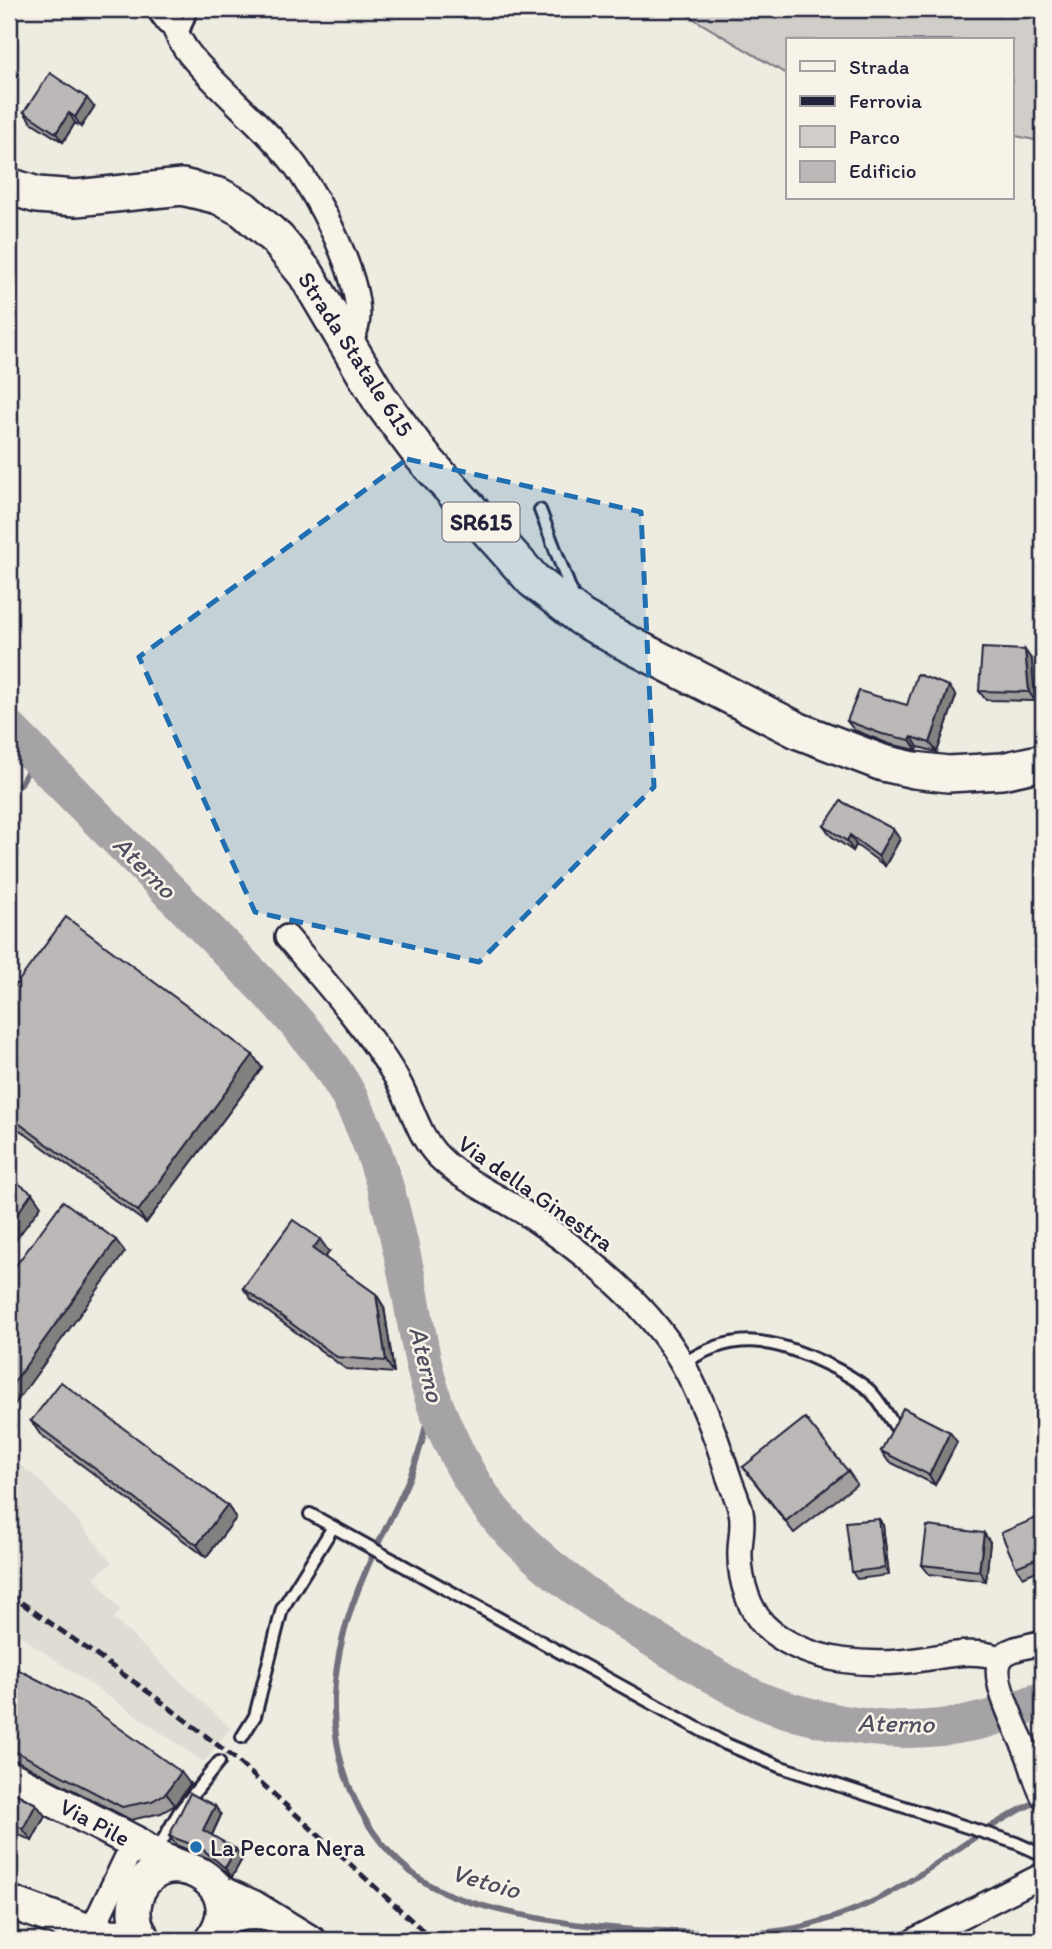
<svg xmlns="http://www.w3.org/2000/svg" width="1052" height="1949" font-family="Itim,sans-serif">
<style>
.built{fill:#dfdcd4}
.green{fill:#d1cdc9;stroke:#7a7882;stroke-width:2}
.lines{fill:none;stroke-linecap:round;stroke-linejoin:round}
.stream{stroke:#716f7b;stroke-width:6}
.river{stroke:#a6a3a6;stroke-width:37}
.lane-casing{stroke:#22223b;stroke-width:16}
.street-casing{stroke:#22223b;stroke-width:28}
.secondary-casing{stroke:#22223b;stroke-width:37}
.primary-casing{stroke:#22223b;stroke-width:40}
.lane{stroke:#f7f3e8;stroke-width:10}
.street{stroke:#f7f3e8;stroke-width:23}
.secondary{stroke:#f7f3e8;stroke-width:32}
.primary{stroke:#f7f3e8;stroke-width:35}
.rail{stroke:#22223b;stroke-width:5;stroke-dasharray:10 5;stroke-linecap:butt}
.wall{fill:#a19e9d;stroke:#22223b;stroke-width:2}
.shaded-wall{fill:#838180;stroke:#22223b;stroke-width:2}
.building{fill:#bbb8b7;stroke:#22223b;stroke-width:2}
.marked{fill:#1f6fb2;fill-opacity:0.2;stroke:#1f6fb2;stroke-width:5;stroke-dasharray:14 9;stroke-linejoin:round}
.poi-dot{fill:#1f6fb2;stroke:#f7f3e8;stroke-width:2.5}
.labels{text-anchor:middle;dominant-baseline:central;stroke-width:5;stroke-linejoin:round;paint-order:stroke}
.shield{fill:#f7f3e8;stroke:#62616f;stroke-width:2}
.shield-label{font-size:23px;font-weight:bold;fill:#22223b}
.street-label{font-size:24px;fill:#22223b;stroke:#f7f3e8}
.poi-label{font-size:24px;fill:#22223b;stroke:#f7f3e8;text-anchor:start}
.water-label{font-size:26px;font-style:italic;fill:#504f60;stroke:#f7f3e8}
</style>
<rect width="100%" height="100%" fill="#eeebe1"/>
<filter id="ink" filterUnits="userSpaceOnUse"><feTurbulence type="fractalNoise" baseFrequency=".0143" numOctaves="2"/><feDisplacementMap in="SourceGraphic" scale="14" xChannelSelector="R" yChannelSelector="G"/><feConvolveMatrix kernelMatrix="1 2 1 2 8 2 1 2 1" color-interpolation-filters="sRGB"/></filter>
<g filter="url(#ink)">
<path class="built" d="M9,1456L39,1480L72,1514L112,1563L94,1577L120,1610L114,1619L230,1728L204,1762L9,1628Z"/>
<path class="green" d="M677,9H1043V142L1012,135V40H788V75Z"/>
<g class="lines">
<path class="stream" d="M20,785L30,767V750
M430,1388C428,1462 392,1508 365,1573C348,1612 336,1653 334,1696C332,1766 361,1837 420,1879C471,1915 602,1930 665,1931C712,1933 763,1938 809,1925C841,1916 875,1903 903,1885C950,1857 991,1821 1041,1800"/>
<path class="river" d="M9,729C72,792 134,856 197,919C246,970 305,1023 342,1084C377,1143 393,1210 407,1277C416,1320 421,1365 436,1407C452,1447 473,1490 502,1522C553,1578 620,1619 684,1658C713,1675 743,1695 775,1706C804,1716 836,1723 866,1727C903,1732 948,1729 984,1720C1004,1715 1024,1706 1043,1700"/>
<defs>
<path id="lane" d="M151,9L164,27
M181,38L192,9
M540,510L573,596
M683,1364C733,1330 772,1338 824,1363C839,1370 857,1379 870,1391C880,1401 887,1415 895,1426
M310,1514L726,1744L781,1767L1016,1843L1043,1855
M242,1737L255,1716L282,1609L333,1527
M155,1854L179,1812L219,1762"/>
<path id="street" d="M166,9C173,25 179,42 191,56C222,93 261,123 291,160C314,188 387,318 345,343
M287,937C324,981 364,1025 394,1074C411,1100 416,1134 439,1157C464,1182 499,1196 528,1215C583,1252 647,1303 681,1361C702,1397 716,1436 728,1475C732,1487 738,1500 741,1512C744,1525 740,1539 740,1551C739,1579 749,1615 772,1632C814,1664 873,1667 923,1659C951,1655 972,1649 1000,1658
M1043,1642C1032,1646 1010,1647 1002,1657C987,1675 1020,1735 1028,1755C1033,1768 1036,1782 1043,1796
M213,1884L255,1903L315,1940
M218,1930C235,1915 256,1916 278,1920
M91,1932L134,1842
M915,1940L1043,1875"/>
<path id="secondary" d="M9,1777L134,1842L158,1858L181,1867
M9,1902L104,1936L141,1935
M145,1940C136,1929 132,1914 136,1899C153,1834 257,1880 211,1940"/>
<path id="primary" d="M9,186L37,195L76,198L182,187L219,196L243,209L277,239L306,274L381,401L422,456L533,580L582,618L621,640L799,731L883,763L914,770L948,774L1002,771L1043,762"/>
</defs>
<use href="#lane" class="lane-casing"/>
<use href="#street" class="street-casing"/>
<use href="#secondary" class="secondary-casing"/>
<use href="#primary" class="primary-casing"/>
<use href="#lane" class="lane"/>
<use href="#street" class="street"/>
<use href="#secondary" class="secondary"/>
<use href="#primary" class="primary"/>
<path class="rail" d="M9,1594L154,1696L233,1757L433,1940"/>
</g>
<path class="wall" d="M94,107L81,127L75,123L63,142L31,122L24,112Z
M1032,660L1035,701L986,700L979,691Z
M956,696L937,752L918,747L917,750L889,744L854,730L847,721Z
M824,826L900,839L885,866L856,845L853,851L831,836Z
M9,994L262,1068L146,1223L9,1122Z
M329,1252L325,1258L376,1294L384,1307L394,1373L346,1369L252,1300L243,1288Z
M31,1421L227,1505L236,1518L206,1557L40,1434Z
M957,1442L935,1485L888,1461L881,1451Z
M743,1467L848,1471L857,1484L794,1533Z
M1043,1515V1568L1023,1577L1016,1567Z
M879,1519L883,1525L889,1575L857,1579L852,1572Z
M990,1542L986,1581L929,1574L922,1565Z
M9,1665L190,1784L175,1805L161,1813L131,1820L17,1761L9,1759Z
M9,1790L36,1804L45,1816L32,1841L9,1830Z
M215,1806L221,1815L212,1835L242,1859L232,1877L208,1858L176,1845L169,1836Z"/>
<path class="shaded-wall" d="M87,98L94,107L81,127L75,117Z
M69,113L75,123L63,142L56,133Z
M1025,650L1032,660L1035,701L1029,692Z
M949,686L956,696L937,752L930,743Z
M912,737L918,747L917,750L910,740Z
M893,829L900,839L885,866L878,856Z
M850,835L856,845L853,851L847,841Z
M253,1055L262,1068L146,1223L138,1211Z
M32,1193L41,1206L9,1249V1225Z
M320,1239L329,1252L322,1262L313,1249Z
M116,1240L125,1252L10,1411L9,1410V1389Z
M376,1294L384,1307L394,1373L386,1361Z
M950,1432L957,1442L935,1485L929,1475Z
M227,1505L236,1518L206,1557L197,1545Z
M879,1519L883,1525L889,1575L885,1568Z
M984,1533L990,1542L986,1581L979,1571Z
M181,1772L190,1784L175,1805L166,1793Z
M36,1804L45,1816L32,1841L23,1829Z
M215,1806L221,1815L210,1839L203,1830Z
M236,1849L242,1859L232,1877L225,1868Z"/>
<path class="building" d="M50,73L87,98L75,117L69,113L56,133L24,112Z
M982,648L1025,650L1029,692L979,691Z
M917,674L949,686L930,743L912,737L910,740L882,734L847,721L859,691L907,705Z
M841,801L893,829L878,856L850,835L847,841L824,826Z
M66,917L253,1055L138,1211L9,1116V994Z
M9,1177L32,1193L9,1225Z
M63,1201L116,1240L9,1389V1275Z
M293,1220L320,1239L313,1249L376,1294L386,1361L337,1357L243,1288Z
M61,1382L227,1505L197,1545L31,1421Z
M903,1408L950,1432L929,1475L881,1451Z
M805,1418L848,1471L786,1521L743,1467Z
M1043,1515V1556L1016,1567L1001,1533Z
M879,1519L885,1568L852,1572L846,1522Z
M927,1526L984,1533L979,1571L922,1565Z
M9,1665L86,1704L181,1772L166,1793L152,1801L122,1807L9,1748Z
M9,1790L36,1804L23,1829L9,1822Z
M190,1793L215,1806L203,1830L236,1849L225,1868L201,1848L169,1836Z"/>
</g>
<path class="marked" d="M407,459L641,512L654,787L479,962L255,912L139,657Z"/>
<circle class="poi-dot" cx="196" cy="1847" r="7"/>
<g class="labels">
<rect class="shield" x="442.5" y="502.5" width="77" height="39" rx="5"/>
<g class="shield-label">
<text x="481" y="522">SR615</text>
</g>
<g class="street-label">
<text transform="translate(356 354) rotate(57)">Strada Statale 615</text>
<text transform="translate(536 1193) rotate(35)">Via della Ginestra</text>
<text transform="translate(95 1822) rotate(28)">Via Pile</text>
</g>
<g class="poi-label">
<text x="210" y="1847">La Pecora Nera</text>
</g>
<g class="water-label">
<text transform="translate(145 867) rotate(45)">Aterno</text>
<text transform="translate(427 1364) rotate(76)">Aterno</text>
<text transform="translate(896 1723) rotate(1)">Aterno</text>
<text transform="translate(486 1881) rotate(16)">Vetoio</text>
</g>
</g>
<rect width="1052" height="1949" fill="none" stroke="#f7f3e8" stroke-width="35"/>
<rect x="18" y="18" width="1017" height="1914" fill="none" stroke="#22223b" stroke-width="2.5" filter="url(#ink)"/>
<rect x="786" y="38" width="228" height="161" fill="#f7f3e8" stroke="#a29fa3" stroke-width="2"/>
<rect x="800" y="61" width="35" height="10" fill="#f7f3e8" stroke="#a29fa3" stroke-width="2"/>
<text x="849" y="74" font-size="21" fill="#22223b">Strada</text>
<rect x="800" y="96" width="35" height="10" fill="#22223b" stroke="#a29fa3" stroke-width="2"/>
<text x="849" y="108" font-size="21" fill="#22223b">Ferrovia</text>
<rect x="800" y="126" width="35" height="21" fill="#d1cdc9" stroke="#a29fa3" stroke-width="2"/>
<text x="849" y="144" font-size="21" fill="#22223b">Parco</text>
<rect x="800" y="161" width="35" height="21" fill="#bbb8b7" stroke="#a29fa3" stroke-width="2"/>
<text x="849" y="178" font-size="21" fill="#22223b">Edificio</text>
</svg>
